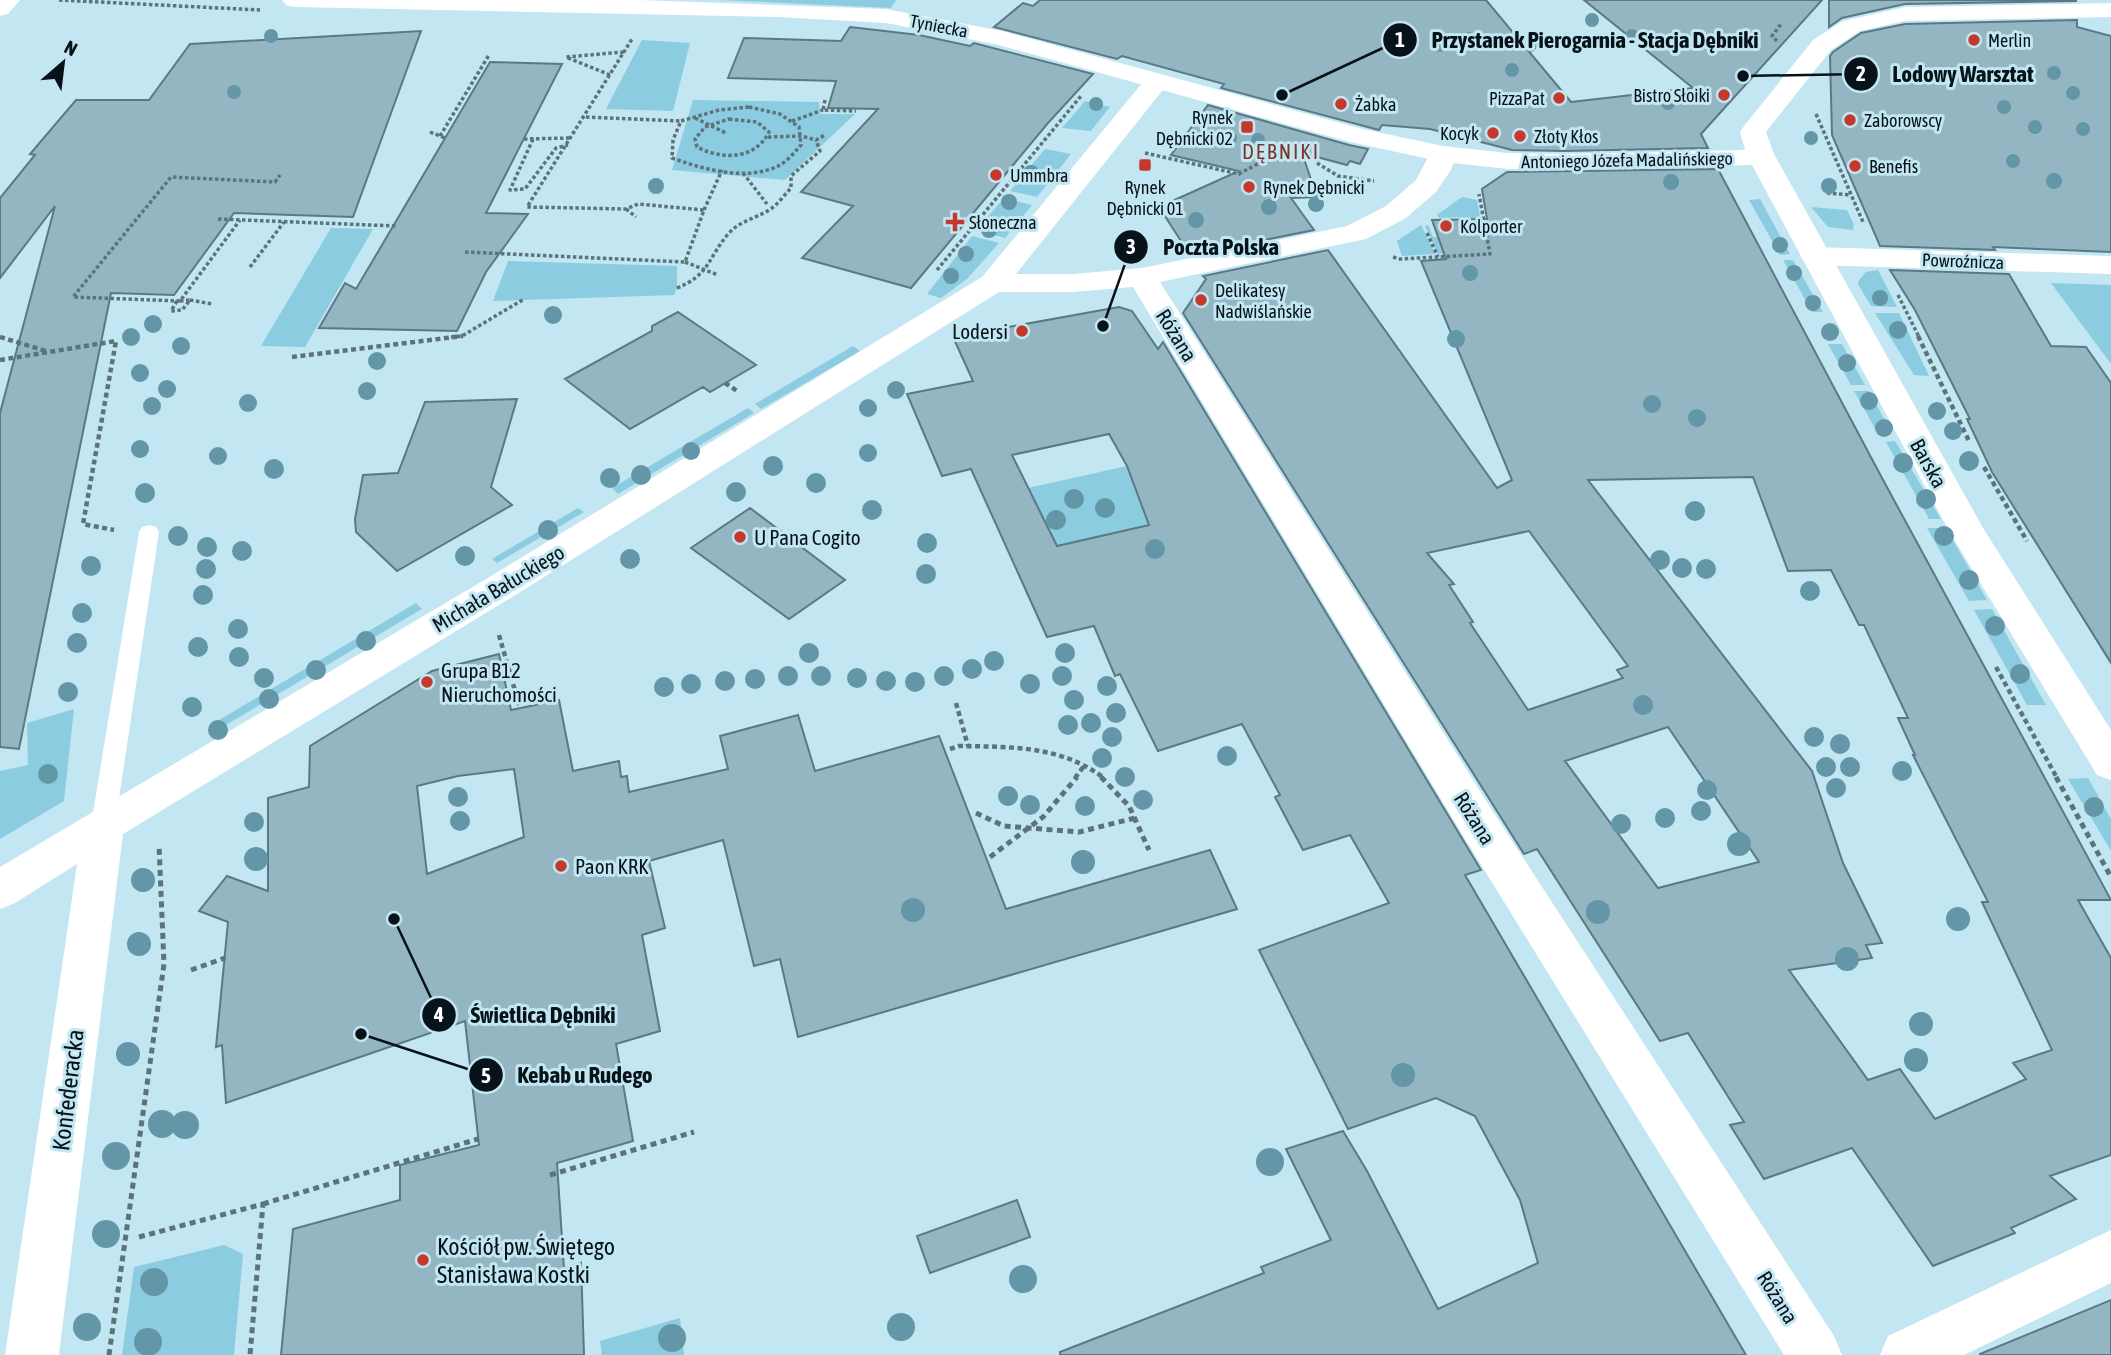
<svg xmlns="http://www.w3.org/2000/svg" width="2111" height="1355" font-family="'Asap Condensed',sans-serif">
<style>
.green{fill:#8ccce1}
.building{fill:#94b6c2;stroke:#597a85;stroke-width:2;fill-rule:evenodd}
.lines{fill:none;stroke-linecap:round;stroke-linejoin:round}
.path-far2{stroke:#5c737b;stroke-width:3.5;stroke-dasharray:3.5 2.5;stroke-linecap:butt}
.path-far1{stroke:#5c737b;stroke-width:4.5;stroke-dasharray:5 3.5;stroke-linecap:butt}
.path{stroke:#5c737b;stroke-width:5;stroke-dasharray:6 4.5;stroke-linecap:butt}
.lane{fill:#fff;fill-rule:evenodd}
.street{fill:#fff;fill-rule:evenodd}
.secondary{fill:#fff;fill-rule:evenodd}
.tree{fill:#6396a6}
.poi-dot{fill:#c5382c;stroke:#c2e6f2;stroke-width:2.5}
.labels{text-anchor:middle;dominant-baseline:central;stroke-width:6;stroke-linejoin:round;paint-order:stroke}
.far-street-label{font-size:18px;fill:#071318;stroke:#c2e6f2}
.far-poi-label{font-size:18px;fill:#071318;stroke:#c2e6f2;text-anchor:start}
.far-quarter-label{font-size:21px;letter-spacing:2px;fill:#7b352c;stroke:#c2e6f2}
.poi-label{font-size:21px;fill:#071318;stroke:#c2e6f2;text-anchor:start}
.street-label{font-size:21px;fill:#071318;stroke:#c2e6f2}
.near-street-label{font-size:24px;fill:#071318;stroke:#c2e6f2}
.near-poi-label{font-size:24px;fill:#071318;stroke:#c2e6f2;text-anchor:start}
.leader{fill:none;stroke:#071318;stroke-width:2.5}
.callout-dot{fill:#071318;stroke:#c2e6f2;stroke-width:2.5}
.mark-label{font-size:21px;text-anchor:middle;font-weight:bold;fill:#fff}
.callout-label{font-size:23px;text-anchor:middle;font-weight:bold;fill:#071318;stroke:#c2e6f2;stroke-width:6;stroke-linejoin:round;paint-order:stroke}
</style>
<rect width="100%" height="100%" fill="#c2e6f2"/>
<path class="green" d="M719,0H896L891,8Z
M642,40L690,43L673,111L606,109Z
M693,100L819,102L820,114H855L785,180L672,170Z
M1085,101L1110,107L1091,131L1062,128Z
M1045,149L1071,154L1037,197L1010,191Z
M1462,197L1477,200L1486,251L1438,254L1425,226L1428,225L1433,237H1455L1464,230L1459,217L1439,218L1437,215Z
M1004,198L1032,205L1005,238L976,230L982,224H986L984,221Z
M1760,199L1790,254L1780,255L1749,200Z
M1811,207L1847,210L1854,225L1853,230L1828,227Z
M1421,225L1435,254L1402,256L1397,241Z
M331,228L373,229L305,347L261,346Z
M972,236L999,243L967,279L941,298L927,294Z
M1783,260H1793L1823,312H1812Z
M508,261L677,266V288L674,295L493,301Z
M1878,270L1897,307L1871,306L1858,284L1859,280L1866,272Z
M2051,283L2111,285V364Z
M1875,313H1899L1929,376L1914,375Z
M1828,344H1842L1865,385H1851Z
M853,346L860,351L761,409L755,404Z
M1854,391H1869L1890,430H1876Z
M748,408L754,413L618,494L612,488Z
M1895,441L1941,519H1929L1886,442Z
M1127,466L1170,519L1057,546L1028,488Z
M578,508L584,512L497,563L492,559Z
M1927,528H1946L1987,600L1969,601Z
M416,603L422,609L214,732L209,726Z
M1992,609L2046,705H2027L1974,610Z
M74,709L64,801L0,839V771L28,765L27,723Z
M2088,778L2111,819V851L2068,779Z
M224,1245L243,1254L234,1355H122L134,1267Z
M680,1318L684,1355H602L600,1341Z"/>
<path class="building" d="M1040,0H1486L1571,102L1693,88L1584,0H1822L1701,134L1708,148L1564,151L1512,150L1430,129L1382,125L1379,130L1364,126L1221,88L1224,84L1122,56L1117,59L994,27L1023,3L1033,6Z
M1829,0H2076V1L1905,4L1842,18L1829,27Z
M2077,20V27L2111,36V252L1993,247L1995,250L1880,246L1832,135L1830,56L1833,52L1861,33L1905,24Z
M850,27L919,35L970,46L974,43L1093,74L1048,123L911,288L802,258L853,206L801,192L878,109L828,108L836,81L728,78L744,38L841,41Z
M421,31L353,217L234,213L174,295L111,293L19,749L0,747V413L55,206L0,278V198L35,155L30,154L76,100H149L190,44Z
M490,62L562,64L486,213L528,214L486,272L457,331L319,328L345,283L356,289Z
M1208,105L1349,145L1368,149L1360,164L1350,161L1347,165L1302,153L1317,197L1291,198L1314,230L1190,255L1159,207L1239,171L1171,155Z
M1718,169L1882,478L2111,900H2078L2111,958V1155L2050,1176L2076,1199L2011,1228L2015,1233L1933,1266L1852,1148L1764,1179L1730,1125L1744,1122L1688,1033L1660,1041L1537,849L1524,854L1183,313L1206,279L1203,276L1328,250L1497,488L1512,480L1421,261L1446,259L1432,220L1487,219L1482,189L1507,172ZM1753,477L1788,571L1831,570L1859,625H1864L1908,718H1898L1915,755H1913L1988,902H1982L2052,1050L2013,1063L2026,1079L1935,1119L1900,1069L1868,1080L1789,970L1872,958L1866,945L1882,943L1843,863L1812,771L1588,480ZM1529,531L1628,666L1617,670L1623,678L1528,710L1470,623L1473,622L1449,585L1454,584L1427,553ZM1668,727L1708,786L1759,862L1658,888L1565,761Z
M1890,270L2009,274L2051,346L2086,347L2111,383V663L1992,472L1967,419H1970L1915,310Z
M1119,307L1132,311L1158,349L1163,342L1481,870L1465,875L1746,1355H1060V1352L1264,1273L1261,1267L1331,1240L1286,1149L1343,1131L1367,1171L1438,1309L1538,1263L1520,1200L1475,1116L1436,1098L1348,1129L1259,950L1389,903L1350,835L1303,850L1275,797L1280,795L1242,724L1158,751L1120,674L1115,676L1094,626L1047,637L971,469L942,476L907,394L973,381L953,337ZM1109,434L1127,466L1149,525L1057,546L1012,455Z
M678,312L756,365L710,392L703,387L630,429L565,379L652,331V326Z
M517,399L491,487L512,505L397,571L356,532L355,519L363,475L398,473L425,402Z
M750,508L845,580L789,619L691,548Z
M499,654L511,710L559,700L573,771L619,761L621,777L627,776L629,792L728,769L720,736L798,715L815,771L939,736L1006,909L1210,850L1237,909L798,1037L780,959L754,966L723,840L649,861L665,928L642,935L660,1031L616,1044L633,1141L557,1163L564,1269L581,1263L584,1355H281L293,1229L400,1200V1165L479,1145L465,1021L226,1103L222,1045L216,1047L228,922L199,911L227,876L268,891V798L309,787L310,746L432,671ZM514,769L524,837L427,874L417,786L458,776Z
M1017,1200L1030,1237L930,1273L917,1236Z
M2111,1300V1355H1980V1354Z"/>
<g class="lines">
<path class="path-far2" d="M59,0L260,10
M1777,41L1772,36L1781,24
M610,75L566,57L624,52
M825,100L823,110L856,111
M749,107L780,114L799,127L801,145C794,153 786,163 776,167C744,181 703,169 672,158L673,140L681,121L719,110Z
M1816,114L1863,222
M586,117L681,121
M695,118L726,133
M729,119L757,122L769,132C755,160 722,160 697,147L695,139L705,127Z
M792,121L823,110
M430,132L445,138
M440,136L489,55
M768,137L801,136L816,140L825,135
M524,139L571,138
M533,139L510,190L525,189L556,148L568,145
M1145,153L1239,174L1261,162L1294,157
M1317,163L1338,176L1374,181
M743,173L767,204
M1827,193L1851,195
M626,209L636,217
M704,210L722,170
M218,219L396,226
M1427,233L1438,257
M465,252L685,262L704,210L638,204L626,209L527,207L632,39
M1393,257L1400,259L1490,254L1479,194
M685,262L718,275
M250,267L284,222
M937,270L1081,96
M677,288C710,275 708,257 729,233C741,220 758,218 772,208C779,203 785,194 791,188V176L820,151L816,140
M1898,295L1919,337
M190,300L212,304
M177,301L171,311L182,310L190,300L180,301L240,220
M180,301L73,297L171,177L275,182L280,175
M451,337L462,336L524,299"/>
<path class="path-far1" d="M1918,336L1969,441
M0,337L46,351
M292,357L463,336
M0,360L116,341L83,524L114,530
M725,383L739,392
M1984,467L2027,541
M499,635L520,708
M1996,667L2057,778
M956,703L968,746
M950,749L959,746C1010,747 1060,745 1104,778
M1075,778L1084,766"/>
<path class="path" d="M1101,777L1129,806L1149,850
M2056,777L2111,877
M976,813L1004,826L1079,832L1135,818
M990,857L1043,817L1077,777
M191,970L225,958
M550,1175L694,1132
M263,1204L478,1139
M139,1237L263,1204L250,1355
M109,1355L164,964L159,845"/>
<path class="lane" d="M149,525L156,527L159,532L115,825L112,832L103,835L94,832L91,825L139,532L142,527Z"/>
<path class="street" d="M0,0H20L8,14L0,16Z
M1157,73L1166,76L1170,81L1166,86L1016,274H1073L1142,268L1347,226L1386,206L1416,180L1433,148L1443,146L1453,148L1457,154L1451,170L1436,192L1406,218L1366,239L1160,282L1492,810L1834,1336L1842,1355H1784L1462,834L1133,287L1073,292H999L517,594L123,834L59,1355H5L77,864L15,903L0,909V867L491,576L982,277L1148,76Z
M1815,247L2111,256V274L1815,265L1805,262L1800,256L1805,250Z
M2111,1230V1283L1964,1355H1880L1888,1336Z"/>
<path class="secondary" d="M282,0H640L886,9L1002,31L1363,129L1443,146L1508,153L1564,154L1745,150L1740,132L1744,126L1813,40L1843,21L1905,7L2111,3V17L1905,21L1860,31L1831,50L1766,132L1774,154L1983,528L2111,730V780L2097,775L1950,533L1752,165L1564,170L1508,169L1443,162L1350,142L999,45L886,23L778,17L294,7L286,5Z"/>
</g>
<g class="tree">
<circle cx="1592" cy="20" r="7"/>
<circle cx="271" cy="36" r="7"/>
<circle cx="1632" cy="36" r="7"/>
<circle cx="1469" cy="39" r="7"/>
<circle cx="1609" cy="40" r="7"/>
<circle cx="1440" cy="45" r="7"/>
<circle cx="1530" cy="45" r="7"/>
<circle cx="1512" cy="70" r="7"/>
<circle cx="2054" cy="73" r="7"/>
<circle cx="234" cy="92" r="7"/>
<circle cx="2073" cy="93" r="7"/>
<circle cx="1668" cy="103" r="7"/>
<circle cx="1096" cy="104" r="7"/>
<circle cx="2004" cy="107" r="7"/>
<circle cx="2035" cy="127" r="7"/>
<circle cx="2083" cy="129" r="7"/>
<circle cx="1230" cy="138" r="7"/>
<circle cx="1811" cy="138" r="7"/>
<circle cx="1258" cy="140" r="7"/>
<circle cx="2013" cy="161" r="7"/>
<circle cx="1031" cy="173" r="8"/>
<circle cx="2054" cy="181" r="8"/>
<circle cx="1671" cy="182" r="8"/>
<circle cx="656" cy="186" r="8"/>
<circle cx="1829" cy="186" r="8"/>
<circle cx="1009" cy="202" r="8"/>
<circle cx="1316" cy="204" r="8"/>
<circle cx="1269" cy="207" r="8"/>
<circle cx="1196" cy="220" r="8"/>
<circle cx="989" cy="230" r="8"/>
<circle cx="1123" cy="244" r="8"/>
<circle cx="1780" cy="245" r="8"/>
<circle cx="966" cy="254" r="8"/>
<circle cx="1470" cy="273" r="8"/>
<circle cx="1794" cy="273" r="8"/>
<circle cx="951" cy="276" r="8"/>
<circle cx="1880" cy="298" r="8"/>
<circle cx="1813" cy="303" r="8"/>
<circle cx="553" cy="315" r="9"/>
<circle cx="153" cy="324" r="9"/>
<circle cx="1898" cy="330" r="9"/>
<circle cx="1830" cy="332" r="9"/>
<circle cx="131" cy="337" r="9"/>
<circle cx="1456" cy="339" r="9"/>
<circle cx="181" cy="346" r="9"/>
<circle cx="377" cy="361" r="9"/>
<circle cx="1847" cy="363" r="9"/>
<circle cx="140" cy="373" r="9"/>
<circle cx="167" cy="389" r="9"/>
<circle cx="896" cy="390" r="9"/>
<circle cx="367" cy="391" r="9"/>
<circle cx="1869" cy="401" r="9"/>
<circle cx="248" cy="403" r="9"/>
<circle cx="1652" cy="404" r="9"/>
<circle cx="152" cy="406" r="9"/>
<circle cx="868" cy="408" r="9"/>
<circle cx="1937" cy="411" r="9"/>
<circle cx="1697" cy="418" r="9"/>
<circle cx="1884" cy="428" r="9"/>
<circle cx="1953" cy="431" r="9"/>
<circle cx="140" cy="449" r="9"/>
<circle cx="691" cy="451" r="9"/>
<circle cx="868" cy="453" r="9"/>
<circle cx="218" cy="456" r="9"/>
<circle cx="1969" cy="461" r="10"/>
<circle cx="1903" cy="463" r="10"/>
<circle cx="773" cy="466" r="10"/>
<circle cx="274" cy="469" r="10"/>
<circle cx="641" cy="475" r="10"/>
<circle cx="610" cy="478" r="10"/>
<circle cx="816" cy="483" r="10"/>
<circle cx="736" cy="492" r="10"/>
<circle cx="145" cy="493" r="10"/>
<circle cx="1074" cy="499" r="10"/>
<circle cx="1926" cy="499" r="10"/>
<circle cx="1105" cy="508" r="10"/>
<circle cx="872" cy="510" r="10"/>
<circle cx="1695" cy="511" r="10"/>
<circle cx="1056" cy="520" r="10"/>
<circle cx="548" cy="530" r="10"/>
<circle cx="178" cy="536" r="10"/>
<circle cx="1944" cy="536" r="10"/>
<circle cx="927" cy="543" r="10"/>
<circle cx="207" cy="547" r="10"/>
<circle cx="1155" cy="549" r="10"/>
<circle cx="242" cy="551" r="10"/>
<circle cx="465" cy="556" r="10"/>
<circle cx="630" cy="559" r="10"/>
<circle cx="1660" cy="560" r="10"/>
<circle cx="91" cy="566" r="10"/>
<circle cx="1682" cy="568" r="10"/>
<circle cx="206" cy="569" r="10"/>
<circle cx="1706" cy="569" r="10"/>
<circle cx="926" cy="574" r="10"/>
<circle cx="1969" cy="580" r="10"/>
<circle cx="1810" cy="591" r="10"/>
<circle cx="203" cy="595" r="10"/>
<circle cx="82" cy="613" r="10"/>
<circle cx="1995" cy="626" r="10"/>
<circle cx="238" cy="629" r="10"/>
<circle cx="366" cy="641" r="10"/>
<circle cx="77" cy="643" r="10"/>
<circle cx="198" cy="647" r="10"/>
<circle cx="809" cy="653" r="10"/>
<circle cx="1065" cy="653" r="10"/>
<circle cx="239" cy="657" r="10"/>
<circle cx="994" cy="661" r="10"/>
<circle cx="972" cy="669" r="10"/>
<circle cx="316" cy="670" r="10"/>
<circle cx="2020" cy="674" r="10"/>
<circle cx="788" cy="676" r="10"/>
<circle cx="821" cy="676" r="10"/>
<circle cx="944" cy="676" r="10"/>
<circle cx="1062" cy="676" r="10"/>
<circle cx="264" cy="678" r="10"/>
<circle cx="857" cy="678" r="10"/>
<circle cx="755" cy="679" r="10"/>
<circle cx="725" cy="681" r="10"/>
<circle cx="886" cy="681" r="10"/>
<circle cx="915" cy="682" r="10"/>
<circle cx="691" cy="684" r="10"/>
<circle cx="1030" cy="684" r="10"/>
<circle cx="1107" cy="686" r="10"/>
<circle cx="664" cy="687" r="10"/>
<circle cx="68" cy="692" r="10"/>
<circle cx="269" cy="699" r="10"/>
<circle cx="1074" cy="700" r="10"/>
<circle cx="1643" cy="705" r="10"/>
<circle cx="192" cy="707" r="10"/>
<circle cx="1116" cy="713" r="10"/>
<circle cx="1091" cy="723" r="10"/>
<circle cx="1068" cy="725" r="10"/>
<circle cx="218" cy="730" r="10"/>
<circle cx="1112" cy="737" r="10"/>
<circle cx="1814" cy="737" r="10"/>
<circle cx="1840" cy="744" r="10"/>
<circle cx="1227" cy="756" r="10"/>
<circle cx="1102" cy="758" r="10"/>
<circle cx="1826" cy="767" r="10"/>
<circle cx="1850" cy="767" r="10"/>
<circle cx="1902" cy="771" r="10"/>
<circle cx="48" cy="774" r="10"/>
<circle cx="1125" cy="777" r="10"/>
<circle cx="1836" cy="788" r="10"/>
<circle cx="1707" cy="790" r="10"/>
<circle cx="1008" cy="796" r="10"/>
<circle cx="458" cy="797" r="10"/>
<circle cx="1143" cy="800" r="10"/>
<circle cx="1030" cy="805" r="10"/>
<circle cx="1085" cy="806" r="10"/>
<circle cx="2094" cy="807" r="10"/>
<circle cx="1701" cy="811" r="10"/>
<circle cx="1665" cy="818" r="10"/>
<circle cx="460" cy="821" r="10"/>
<circle cx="254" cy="822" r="10"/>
<circle cx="1621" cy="824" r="10"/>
<circle cx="1739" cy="844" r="12"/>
<circle cx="256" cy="859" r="12"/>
<circle cx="1083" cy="862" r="12"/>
<circle cx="143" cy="880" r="12"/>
<circle cx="913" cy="910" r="12"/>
<circle cx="1598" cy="912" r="12"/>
<circle cx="1958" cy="919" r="12"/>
<circle cx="139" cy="944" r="12"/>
<circle cx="1847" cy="959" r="12"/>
<circle cx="1921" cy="1024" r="12"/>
<circle cx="128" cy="1054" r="12"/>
<circle cx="1916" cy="1060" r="12"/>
<circle cx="1403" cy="1075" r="12"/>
<circle cx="162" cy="1124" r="14"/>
<circle cx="185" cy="1125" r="14"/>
<circle cx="116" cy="1156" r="14"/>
<circle cx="1270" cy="1162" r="14"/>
<circle cx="106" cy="1234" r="14"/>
<circle cx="1023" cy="1279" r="14"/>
<circle cx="154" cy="1282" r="14"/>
<circle cx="87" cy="1327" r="14"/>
<circle cx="901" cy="1327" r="14"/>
<circle cx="672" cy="1338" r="14"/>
<circle cx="148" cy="1342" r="14"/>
</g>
<g class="poi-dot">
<circle cx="1974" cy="40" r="7"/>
<circle cx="1724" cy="95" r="7"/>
<circle cx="1559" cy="98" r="7"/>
<circle cx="1341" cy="104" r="7"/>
<circle cx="1850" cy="120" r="7"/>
<rect x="1240" y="120" width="14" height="14" rx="3.5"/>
<circle cx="1493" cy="133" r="7"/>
<circle cx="1520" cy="136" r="7"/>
<rect x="1138" y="158" width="14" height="14" rx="3.5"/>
<circle cx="1855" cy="166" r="7"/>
<circle cx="996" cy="175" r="7"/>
<circle cx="1249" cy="187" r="7"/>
<path d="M951.5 211.5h7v7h7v7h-7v7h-7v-7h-7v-7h7z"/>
<circle cx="1446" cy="226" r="7"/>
<circle cx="1201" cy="300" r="7"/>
<circle cx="1022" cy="331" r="7"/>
<circle cx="740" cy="537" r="7"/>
<circle cx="427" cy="682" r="7"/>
<circle cx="561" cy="866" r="7"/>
<circle cx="423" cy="1260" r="7"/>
</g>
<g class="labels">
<g class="far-street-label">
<text transform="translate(939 26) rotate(11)">Tyniecka</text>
<text transform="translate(1627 160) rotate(-1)">Antoniego Józefa Madalińskiego</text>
<text transform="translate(1963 261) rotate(2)">Powroźnicza</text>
</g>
<g class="far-poi-label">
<text x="1988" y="40">Merlin</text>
<text x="1710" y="95" text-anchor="end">Bistro Słoiki</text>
<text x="1545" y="98" text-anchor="end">PizzaPat</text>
<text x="1355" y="104">Żabka</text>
<text x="1233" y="117" text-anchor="end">Rynek<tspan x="1233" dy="21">Dębnicki 02</tspan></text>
<text x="1864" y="120">Zaborowscy</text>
<text x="1479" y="133" text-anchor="end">Kocyk</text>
<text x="1534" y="136">Złoty Kłos</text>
<text x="1869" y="166">Benefis</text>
<text x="1010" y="175">Ummbra</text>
<text x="1145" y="187" text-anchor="middle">Rynek<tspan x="1145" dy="21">Dębnicki 01</tspan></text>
<text x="1263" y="187">Rynek Dębnicki</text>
<text x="969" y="222">Słoneczna</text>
<text x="1460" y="226">Kolporter</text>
<text x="1215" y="290">Delikatesy<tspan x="1215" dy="21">Nadwiślańskie</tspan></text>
</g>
<g class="far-quarter-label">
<text x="1281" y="151">DĘBNIKI</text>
</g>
<g class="poi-label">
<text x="1008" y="331" text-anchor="end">Lodersi</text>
<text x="754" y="537">U Pana Cogito</text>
<text x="441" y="670">Grupa B12<tspan x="441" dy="24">Nieruchomości</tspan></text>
<text x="575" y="866">Paon KRK</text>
</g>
<g class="street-label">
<text transform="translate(1177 335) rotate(58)">Różana</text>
<text transform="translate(1929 463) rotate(61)">Barska</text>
<text transform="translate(498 588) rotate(-31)">Michała Bałuckiego</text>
<text transform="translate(1475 818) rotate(58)">Różana</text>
<text transform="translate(1778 1297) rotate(58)">Różana</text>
</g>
<g class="near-street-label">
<text transform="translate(68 1090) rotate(-83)">Konfederacka</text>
</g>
<g class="near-poi-label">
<text x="437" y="1246">Kościół pw. Świętego<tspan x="437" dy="28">Stanisława Kostki</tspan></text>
</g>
</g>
<path class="leader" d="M1282 95L1400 40M1743 76L1861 74M1103 326L1131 247M394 919L439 1015M361 1034L486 1075"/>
<g class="callout-dot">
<circle cx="1282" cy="95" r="7"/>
<circle cx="1743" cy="76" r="7"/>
<circle cx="1103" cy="326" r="7"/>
<circle cx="394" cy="919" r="7"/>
<circle cx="361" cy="1034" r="7"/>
<circle cx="1400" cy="40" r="18"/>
<circle cx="1861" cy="74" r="18"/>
<circle cx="1131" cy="247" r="18"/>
<circle cx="439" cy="1015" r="18"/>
<circle cx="486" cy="1075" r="18"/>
</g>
<g class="mark-label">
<text x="1400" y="47">1</text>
<text x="1861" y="81">2</text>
<text x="1131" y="254">3</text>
<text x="439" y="1022">4</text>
<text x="486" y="1083">5</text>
</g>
<g class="callout-label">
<text x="1595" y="48">Przystanek Pierogarnia - Stacja Dębniki</text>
<text x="1963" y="82">Lodowy Warsztat</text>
<text x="1221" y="255">Poczta Polska</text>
<text x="543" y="1023">Świetlica Dębniki</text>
<text x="585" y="1083">Kebab u Rudego</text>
</g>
<g transform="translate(63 63) rotate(28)" stroke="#c2e6f2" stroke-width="5" paint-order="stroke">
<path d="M0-5L12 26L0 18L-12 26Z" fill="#071318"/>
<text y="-10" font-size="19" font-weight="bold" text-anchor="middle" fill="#071318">N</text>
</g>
</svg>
